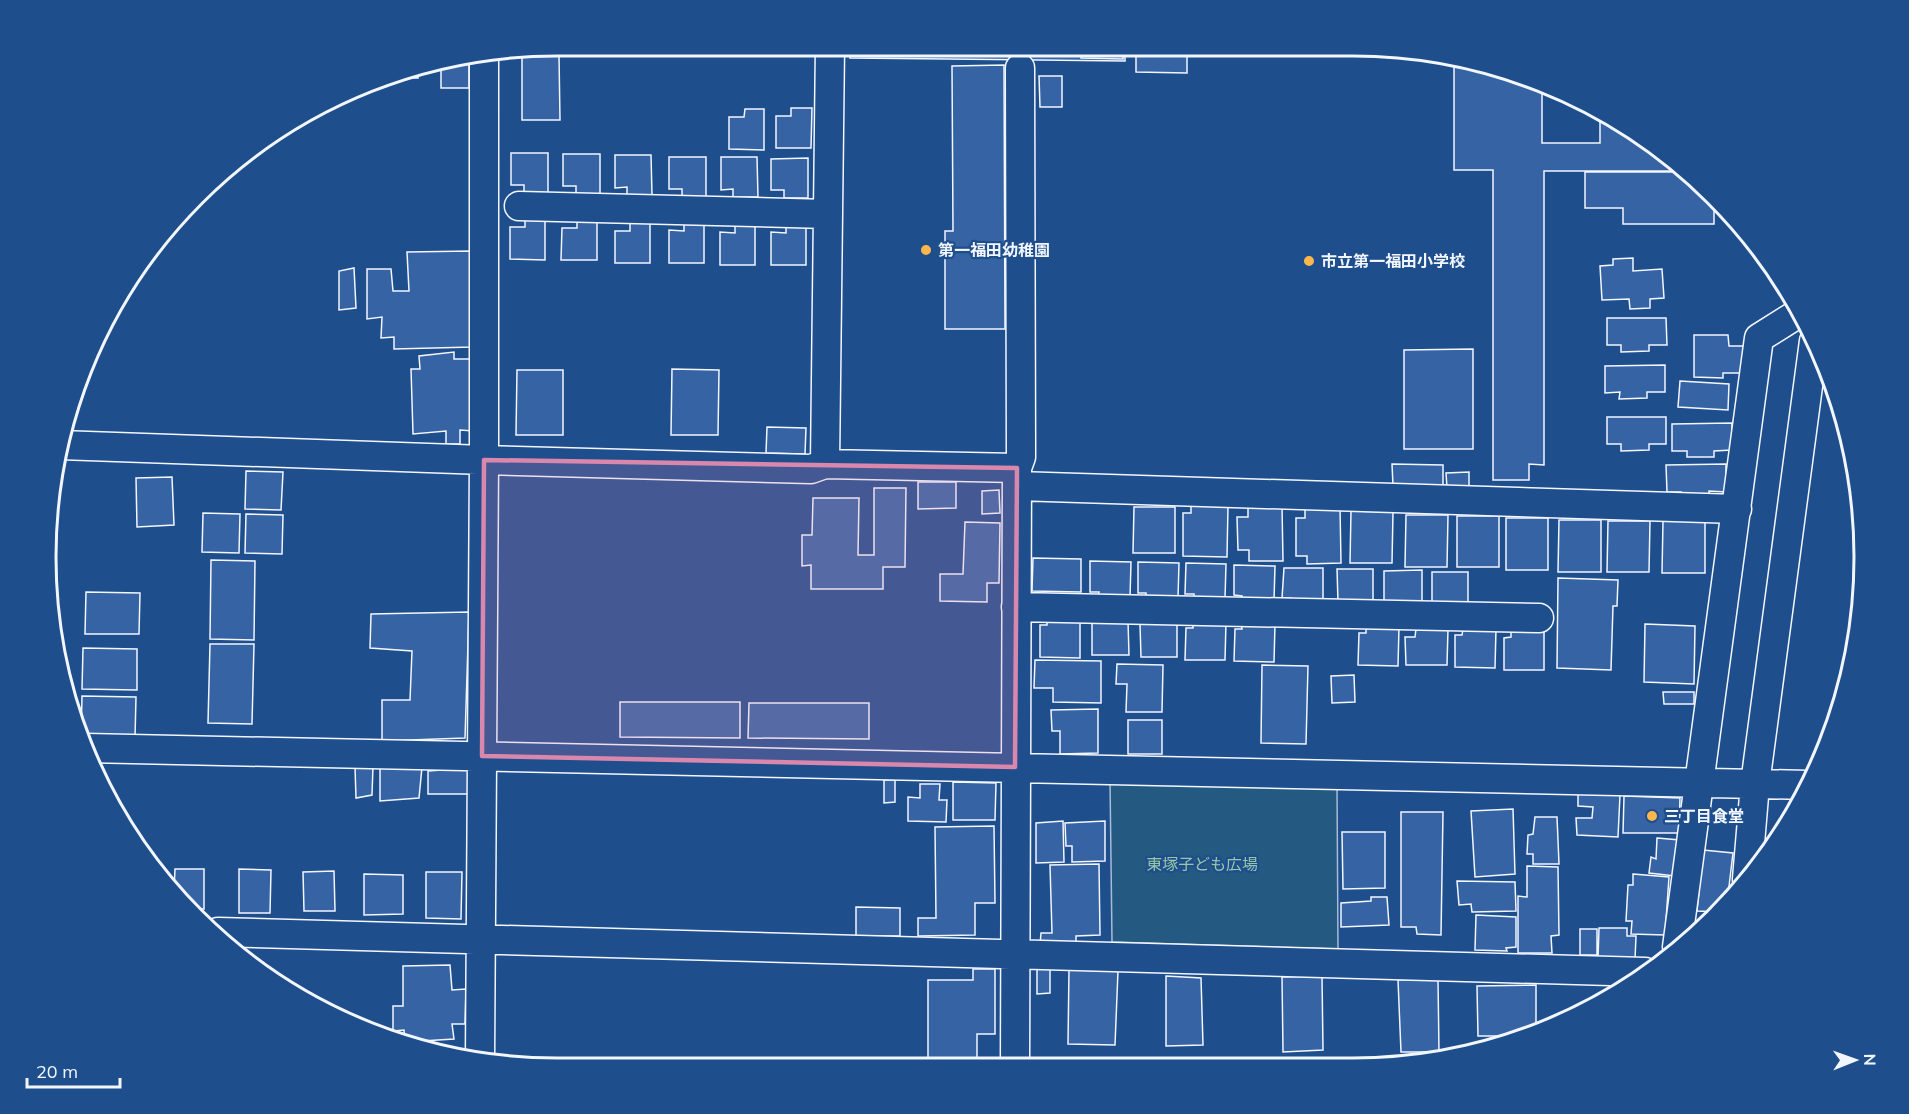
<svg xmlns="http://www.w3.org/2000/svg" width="1909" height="1114" font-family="Mulish,'Noto Sans JP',sans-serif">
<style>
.green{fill:#245a82;stroke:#a8bbd7;stroke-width:1.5}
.building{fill:#3563a3;stroke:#f2f6ff;stroke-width:1.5}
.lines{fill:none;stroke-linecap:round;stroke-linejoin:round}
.minor-casing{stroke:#f2f6ff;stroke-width:31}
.minor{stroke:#1f4e8c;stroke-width:28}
.marked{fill:#da87ad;fill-opacity:0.2;stroke:#da87ad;stroke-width:4.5;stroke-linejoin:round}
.poi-dot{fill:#ffb74d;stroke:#1f4e8c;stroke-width:2}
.labels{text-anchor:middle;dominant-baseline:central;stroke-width:4.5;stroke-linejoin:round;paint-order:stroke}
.poi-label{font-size:16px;font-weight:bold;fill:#f2f6ff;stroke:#1f4e8c;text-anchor:start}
.park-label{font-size:16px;fill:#97c8a6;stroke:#1f4e8c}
.rim{fill:none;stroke:#f2f6ff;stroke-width:3}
</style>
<rect width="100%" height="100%" fill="#1f4e8c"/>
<path class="green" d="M1110,780L1337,785L1338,949L1112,942Z"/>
<path class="building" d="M850,45L1081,46V58L1123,59V46H1125V61L850,58Z
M1081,46H1123V59L1081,58Z
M1136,46H1187V73L1136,72Z
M559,55L560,120H522V56Z
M469,60V88H441V64Z
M1454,60L1517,72L1542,85V143H1600V113L1636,131L1671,160L1672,171H1544V465L1529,464V480H1493V170H1454Z
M1004,65L1005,329H945V231H953L952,66Z
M418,68V78H386V76L393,72Z
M1039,76H1062V107H1040Z
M791,108H812L811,148H776V116H791Z
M745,109H764V150L729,149V117H744Z
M511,153H548V193H524V185H511Z
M563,154H600V194H576V186H563Z
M615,155H651L652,195H627V187L615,188Z
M669,157H706V197H682V189H669Z
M721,157H757L758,197H733V189L721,190Z
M808,158V198H784V190H771V159Z
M1585,172H1686L1714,195V224H1623V208H1585Z
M525,219H545V260L510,259V227H525Z
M577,220H597V260H561L562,228H577Z
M684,222H704V263H669V230L684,231Z
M630,223H650V263H615V231H630Z
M786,224L806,225V265H771V232L786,233Z
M735,225H755V265H720V232L735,233Z
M471,251L472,347L394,349V337L381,338L382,317L367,319V269H391L393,291H409L407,252Z
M1633,258V271L1662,269L1664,298L1650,299V308L1630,309L1629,299L1602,300L1600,266L1613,265V259Z
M354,268L356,308L339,310V271Z
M1607,318H1666L1667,345H1649V351L1621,352V345H1607Z
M1694,335H1728L1729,346H1745V373H1723V378L1694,377Z
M1473,349V449H1404V350Z
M454,352V359H473L474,431L460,430V444H446V431L413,434L411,369H420L419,356Z
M1665,365V392H1647V398L1619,399L1620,392L1605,393V366Z
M672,369L719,370L718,435H671Z
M517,370H563V435H516Z
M1680,381L1729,384L1728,410L1678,407Z
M1607,417H1666V444H1649V450L1621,451V444H1607Z
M1732,423V450L1714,451V457H1687V451H1672V424Z
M767,427L806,428L805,454L766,453Z
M1392,464L1443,465V486H1393Z
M1726,464V492L1709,491V498H1681V492H1667L1666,465Z
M246,471L283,472L281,510L245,509Z
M1469,472V488H1447L1446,473Z
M172,477L174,525L137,527L136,478Z
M918,482H956V508L918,509Z
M874,488H906L905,567H883V589H811V565L802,566V535H812L813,498H859L858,555H874Z
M999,490L1000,513L982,514V491Z
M1191,506H1228L1227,557L1183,556V513H1191Z
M1248,506H1282L1283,561H1249V550H1238L1237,517H1248Z
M1134,507H1175V553H1133Z
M1305,507H1340L1341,563L1307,564V556H1296V518H1305Z
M1351,511L1393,512L1392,563H1350Z
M203,513L240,514L239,553L202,552Z
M246,514L283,515L282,554L245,553Z
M1406,515H1448L1447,567H1405Z
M1457,516H1499V567H1457Z
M1506,518H1548V570H1506Z
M1559,520H1601V572H1558Z
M1608,521H1650L1649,572H1607Z
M1663,521H1705V573H1662Z
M965,522L1000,523L999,583H987V602L940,601V574H963Z
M1033,558L1081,559V592L1032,591Z
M211,560L255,561L254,640L210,639Z
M1090,561L1131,562L1130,597H1098L1099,592H1090Z
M1138,562L1179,563L1178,598L1146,597V593H1138Z
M1186,563L1226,564L1225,599L1194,598V594H1185Z
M1234,565L1275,566L1274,600H1242V596L1234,595Z
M1284,568H1323V603L1291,602V598H1282Z
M1337,569H1373V602H1338Z
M1422,570V603H1384V571Z
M1432,572H1468V605H1432Z
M1558,578L1618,580L1617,606H1613L1611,670L1557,668Z
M86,592L140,593L139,634H85Z
M469,612L465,738L382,741V700H410L412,651L370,648L371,614Z
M1047,618L1080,619V658L1040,657V625H1047Z
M1092,621H1128L1129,655H1092Z
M1193,622H1226L1225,660H1185L1186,628H1193Z
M1177,623V657H1141L1140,624Z
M1241,623L1275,624L1274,662L1234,661L1235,629H1242Z
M1645,624L1695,626L1694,684L1644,682Z
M1366,627H1399L1398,666L1358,665L1359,633H1366Z
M1416,629H1448L1447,665H1406L1405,637H1415Z
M1463,629H1496L1495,668L1455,667V635H1462Z
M1511,631L1544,632V670H1504V638L1511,637Z
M210,644H254L252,724L208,723Z
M83,648L137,649V690L82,689Z
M1035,660L1101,661V703L1053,702V688H1034Z
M1117,664L1163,665L1162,712H1126L1127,684H1116Z
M1262,665L1308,666L1306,744L1261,743Z
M1354,675L1355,702L1332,703L1331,676Z
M1663,692H1694V704H1664Z
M82,696L136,697L135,738H81Z
M620,702H740V738L620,737Z
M749,703H869V739L748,738Z
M1098,709V753L1060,754V731H1052L1051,710Z
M1128,720H1162V754H1128Z
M373,766L372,795L356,798L355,767Z
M422,767L419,798L380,801V768Z
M470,768V794H428V771Z
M884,780H895V802L884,803Z
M953,782L996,783L995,820H953Z
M920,784H940L939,800H947L946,822L908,821V797L920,798Z
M1578,793L1620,795L1618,837L1577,835L1576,818H1592L1593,807L1578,806Z
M1624,796L1680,798L1679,833H1623Z
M1513,809L1515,874L1475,877L1471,811Z
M1401,812H1443L1441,935L1417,934L1416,927H1401Z
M1535,817H1557L1559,864H1533V854H1527L1528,835L1533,834Z
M1063,821L1064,862L1036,863V823Z
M1105,821V861L1072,862V846H1066L1065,823Z
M994,826L995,903H975V935L918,936V918H936L935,827Z
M1342,832H1385V888L1343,889Z
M1657,838L1680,840L1675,876L1649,873L1651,857L1656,859Z
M1703,850L1733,853L1727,903L1720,912L1697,911Z
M1099,864L1100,935L1076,936V944L1040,945L1041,933H1052L1050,865Z
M1527,866L1558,867L1559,935L1551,936L1552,953H1518V896L1527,897Z
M175,869H204V909H194L174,891Z
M239,869L271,870L270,913H239Z
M334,871L335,911H304L303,872Z
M426,872H462L461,919L426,918Z
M364,874L403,875V914L364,915Z
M1633,874L1669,877L1665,935L1631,934L1632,921H1626L1628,885H1633Z
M1457,881L1515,882L1516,911L1472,912L1471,904L1459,905Z
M1371,897H1387L1389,925L1341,927V903L1371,901Z
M856,907L900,908V936H856Z
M1476,915L1516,917V947L1506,948L1507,951L1475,950Z
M1701,918L1712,921L1701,929Z
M1599,928H1627V936H1636L1635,960L1598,959Z
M1580,929H1597V955H1580Z
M450,965L452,990L466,989L465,1024H452L454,1039L405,1042L404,1030L393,1031V1006H403V966Z
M973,969H995V1034H977V1068H928V980H973Z
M1037,969H1050V993L1037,994Z
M1069,970L1118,971L1115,1045L1068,1044Z
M1166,976L1201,978L1203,1045L1166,1046Z
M1322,976L1323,1050L1283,1052L1282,977Z
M1438,979L1439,1052H1401L1398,980Z
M1536,985V1033L1530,1036H1478L1477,986Z
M1491,1040H1520L1490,1047Z
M453,1047V1054L423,1048Z
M886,1065H907V1068H886Z"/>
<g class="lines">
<defs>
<path id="minor" d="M830,45L825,464L1017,468L1015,1068H1016
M519,206L827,214
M60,445L484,460L811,469L825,464
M1017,468L1021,457L1020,68
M1017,486L1737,509
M1016,607L1539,618
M86,748L1808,785
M1747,879L1755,784L1814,341
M218,932L1645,972
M1677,947L1759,338L1799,313
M480,1059L484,460V57"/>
</defs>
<use href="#minor" class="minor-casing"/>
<use href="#minor" class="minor"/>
</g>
<path class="marked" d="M484,460L1017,468L1015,767L482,756Z"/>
<g class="poi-dot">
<circle cx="926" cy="250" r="6"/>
<circle cx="1309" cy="261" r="6"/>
<circle cx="1652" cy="816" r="6"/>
</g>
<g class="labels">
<g class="poi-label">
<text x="938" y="250">第一福田幼稚園</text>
<text x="1321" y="261">市立第一福田小学校</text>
<text x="1664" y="816">三丁目食堂</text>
</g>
<g class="park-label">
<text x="1202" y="864">東塚子ども広場</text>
</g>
</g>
<path d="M0 0H1909V1114H0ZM557 56H1353A501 501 0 0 1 1854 557V557A501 501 0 0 1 1353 1058H557A501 501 0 0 1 56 557V557A501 501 0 0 1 557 56Z" fill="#1f4e8c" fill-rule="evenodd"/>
<path class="rim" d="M557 56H1353A501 501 0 0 1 1854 557V557A501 501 0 0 1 1353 1058H557A501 501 0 0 1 56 557V557A501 501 0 0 1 557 56Z"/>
<g transform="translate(1855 1060) rotate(89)" stroke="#1f4e8c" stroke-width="4.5" paint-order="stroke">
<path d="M0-4.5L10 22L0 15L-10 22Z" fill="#f2f6ff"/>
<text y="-9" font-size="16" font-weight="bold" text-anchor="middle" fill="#f2f6ff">N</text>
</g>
<path d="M27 1078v9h93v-9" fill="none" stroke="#f2f6ff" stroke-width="3"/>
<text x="36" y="1078" font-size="18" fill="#f2f6ff" stroke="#1f4e8c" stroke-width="4.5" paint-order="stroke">20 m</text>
</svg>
